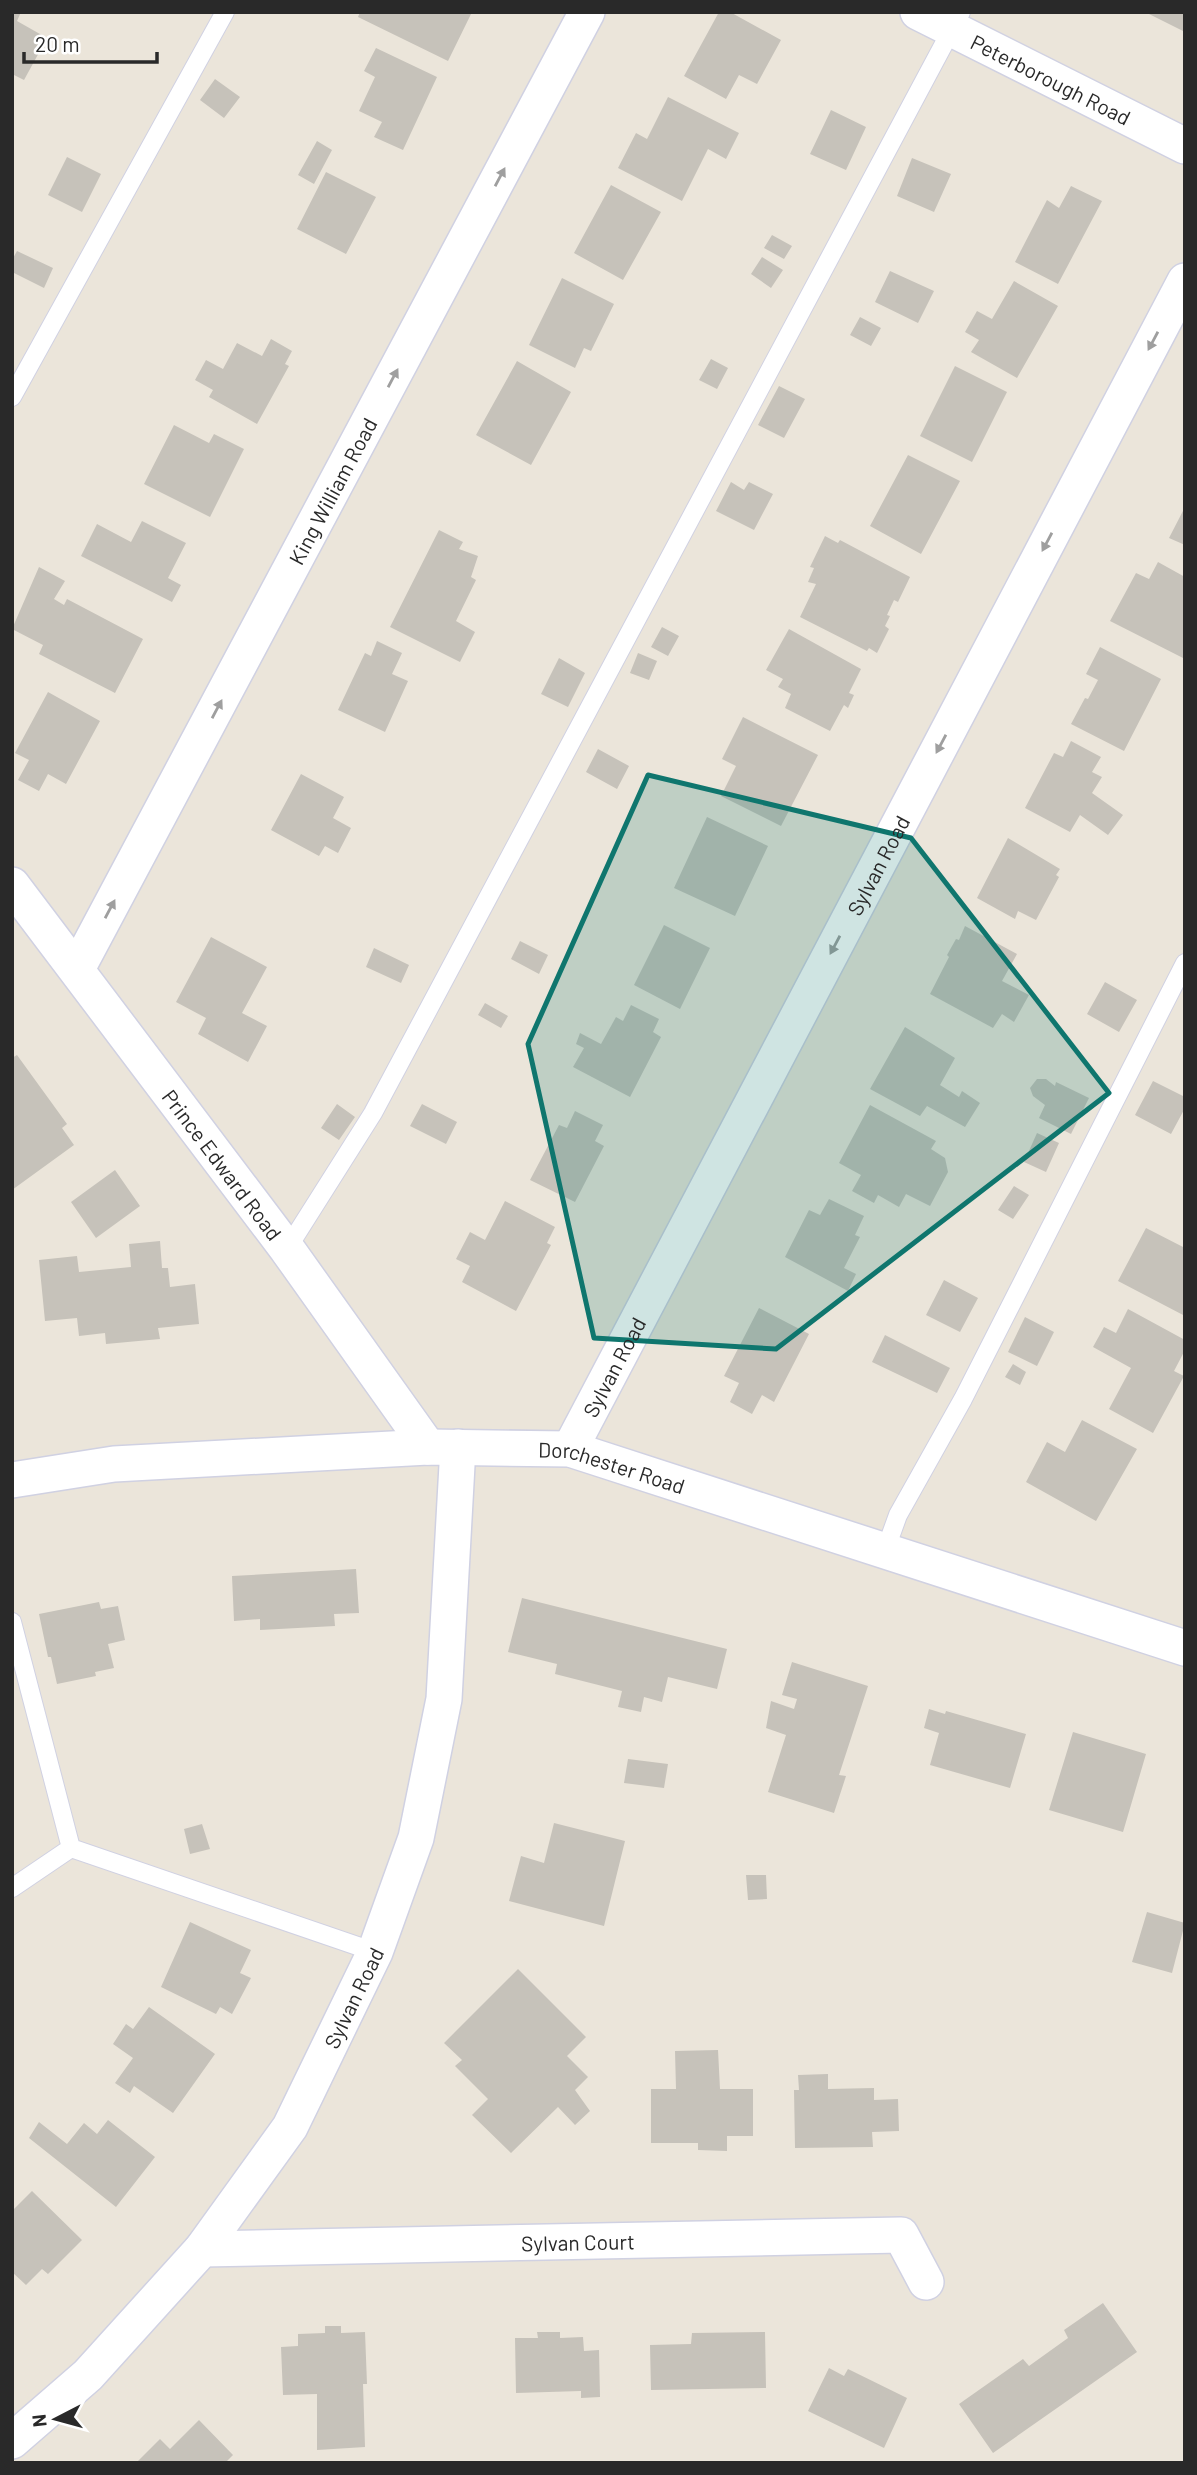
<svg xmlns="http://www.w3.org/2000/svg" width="1197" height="2475" font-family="Barlow,sans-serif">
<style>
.building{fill:#c6c2ba}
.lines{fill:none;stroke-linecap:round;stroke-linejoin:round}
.service-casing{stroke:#d0d1e2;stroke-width:20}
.minor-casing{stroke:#d0d1e2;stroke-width:38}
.service{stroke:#fff;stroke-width:18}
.minor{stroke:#fff;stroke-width:35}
.oneway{fill:#9f9f9f}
.marked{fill:#0f766e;fill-opacity:0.2;stroke:#0f766e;stroke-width:5;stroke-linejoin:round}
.labels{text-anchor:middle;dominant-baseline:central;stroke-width:6;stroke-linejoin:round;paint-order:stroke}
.street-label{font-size:21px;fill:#292929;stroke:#fff}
</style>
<rect width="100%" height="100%" fill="#ebe5da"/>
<path class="building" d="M12,12H21L17,21L47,38L24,80L12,74Z
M360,12H472L448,61L358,17Z
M719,12H730L781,40L757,84L739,75L726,99L684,76Z
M1145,12H1185V32Z
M376,48L437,77L403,150L374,137L382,122L359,111L375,77L364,71Z
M215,79L240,97L224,118L200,100Z
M668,97L739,133L726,159L708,149L682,201L618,168L636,133L647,139Z
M831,110L866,127L846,170L810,154Z
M317,141L332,150L314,184L298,175Z
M67,157L101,174L82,212L48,195Z
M912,158L951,174L934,212L897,196Z
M326,172L376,197L346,254L297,229Z
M611,185L661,212L623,280L574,253Z
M1071,186L1102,201L1058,284L1015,262L1047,200L1059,208Z
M772,235L792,246L784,259L764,248Z
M17,251L53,268L44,288L12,272V260Z
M762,257L783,270L771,288L751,274Z
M890,271L934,291L918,323L875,302Z
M562,278L614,304L591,351L584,348L575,368L529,345Z
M1014,281L1058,306L1017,378L971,352L979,340L965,332L977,311L992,319Z
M860,317L881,328L871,346L850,335Z
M271,339L292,351L285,364L289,366L257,424L209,397L213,390L195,380L206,360L223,369L237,343L262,356Z
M711,359L728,368L717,389L699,380Z
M517,361L571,392L531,465L476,435Z
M955,366L1007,392L972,462L920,436Z
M779,386L805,399L784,438L758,425Z
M174,425L209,443L214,434L244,449L210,517L144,484Z
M908,455L960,481L921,554L870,526Z
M731,482L744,490L749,482L773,494L754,530L716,511Z
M1185,507V545L1169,538Z
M142,521L186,543L168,578L181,585L172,602L81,556L97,524L131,542Z
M439,530L463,542L459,549L478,556L471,577L476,580L456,621L475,632L460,662L390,627Z
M825,536L838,543L840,540L910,577L898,602L894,600L887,615L890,616L885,626L889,629L877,653L869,648L867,651L800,617L816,584L808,582L814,568L810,567Z
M1158,562L1185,577V659L1110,621L1136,573L1149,579Z
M39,567L65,581L54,599L64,605L67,599L143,639L115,693L39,654L43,645L12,629Z
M662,627L679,636L668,656L651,647Z
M789,629L861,669L849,693L854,695L848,708L844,705L830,731L785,708L791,694L778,687L783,679L766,670Z
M377,641L402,653L392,674L408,681L385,732L338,710L365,653L371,656Z
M1100,647L1161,679L1124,751L1071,724L1085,698L1088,699L1098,680L1086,674Z
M638,653L657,661L649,680L630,673Z
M559,658L585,673L568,707L541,694Z
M48,692L100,721L66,784L48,774L39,791L18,780L29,760L15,753Z
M743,717L818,755L781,826L721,796L736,766L722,759Z
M1071,741L1101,757L1092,772L1102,777L1092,793L1123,815L1108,835L1080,815L1070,832L1025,808L1054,753L1063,757Z
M598,749L629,766L617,789L586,772Z
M301,774L344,797L333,818L351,828L338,853L325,846L319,856L271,830Z
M707,817L768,846L735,916L674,888Z
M1008,838L1060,869L1056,875L1059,877L1036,920L1018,911L1015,919L977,898Z
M664,925L710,948L680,1009L634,985Z
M965,926L1017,954L1002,981L1029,995L1014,1022L1002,1014L993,1028L930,994L949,957L947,955L956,939L959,940Z
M211,937L267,967L242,1013L267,1026L248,1062L198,1034L206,1018L176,1002Z
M520,941L548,955L539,974L511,959Z
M374,948L409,965L401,983L366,967Z
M1105,982L1137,1000L1119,1032L1087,1014Z
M485,1003L508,1016L501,1028L478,1015Z
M631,1005L659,1019L653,1032L661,1037L630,1097L573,1067L584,1048L576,1044L580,1033L601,1044L616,1017L623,1021Z
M905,1027L955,1058L940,1085L959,1097L962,1091L980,1103L965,1127L927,1106L920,1116L870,1089Z
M17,1055L67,1124L62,1128L74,1145L12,1190V1058Z
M1037,1079H1046L1055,1086L1056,1082L1089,1098L1071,1134L1039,1118L1045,1105L1033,1096L1030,1088Z
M1153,1081L1185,1097V1108L1171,1134L1135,1115Z
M337,1104L355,1117L339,1140L321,1128Z
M422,1104L457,1122L446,1144L410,1126Z
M870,1105L936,1141L931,1149L945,1158L948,1172L930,1206L906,1194L899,1207L878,1195L874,1203L852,1191L861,1175L839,1163Z
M575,1111L603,1125L595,1141L604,1146L575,1202L530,1180L559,1125L567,1128Z
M1037,1133L1059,1143L1046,1172L1024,1162Z
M115,1170L140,1206L96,1238L71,1202Z
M1014,1186L1029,1195L1013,1219L998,1210Z
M829,1199L864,1216L855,1235L860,1237L844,1268L856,1274L848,1291L785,1257L809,1210L820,1215Z
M505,1201L555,1227L547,1243L551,1245L516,1311L462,1282L470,1266L456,1259L470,1232L485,1240Z
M1146,1228L1185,1248V1316L1118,1281Z
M160,1241L162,1268H168L170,1287L195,1284L199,1324L158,1328L160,1339L106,1344L105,1333L79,1336L77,1318L45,1321L39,1260L77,1256L79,1272L131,1267L129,1244Z
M944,1280L978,1298L960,1332L926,1315Z
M759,1308L809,1334L774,1402L762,1395L752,1414L730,1402L739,1383L724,1376Z
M1128,1309L1185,1340V1350L1174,1371L1184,1376L1153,1433L1109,1409L1131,1368L1093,1347L1104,1327L1116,1333Z
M1025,1317L1054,1332L1037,1366L1008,1352Z
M885,1335L950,1368L937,1393L872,1362Z
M1013,1364L1026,1372L1020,1385L1005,1377Z
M1082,1420L1137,1449L1096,1521L1026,1482L1047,1442L1065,1452Z
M356,1569L359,1613L334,1614L335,1626L260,1630V1619L234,1621L232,1576Z
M522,1598L727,1649L717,1689L668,1677L662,1702L644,1697L641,1712L618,1707L622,1691L555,1674L557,1664L508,1652Z
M99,1602L101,1609L118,1606L125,1640L108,1644L114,1668L95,1672L96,1676L57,1684L51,1657H48L39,1614Z
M792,1662L868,1686L839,1775L846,1776L834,1813L768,1792L786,1735L766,1728L771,1701L794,1709L797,1699L782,1695Z
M929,1709L945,1714L946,1711L1026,1734L1010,1788L930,1765L939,1733L924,1728Z
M1073,1732L1146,1754L1123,1832L1049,1810Z
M628,1759L668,1764L664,1788L624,1783Z
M554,1823L625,1841L604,1926L509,1901L521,1856L544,1863Z
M202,1824L210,1849L190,1854L184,1829Z
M746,1875H766L767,1899L748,1900Z
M1147,1912L1185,1923L1172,1973L1132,1962Z
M190,1922L251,1950L240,1973L251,1978L232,2014L220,2007L216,2014L161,1987Z
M518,1969L586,2037L567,2056L588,2077L575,2090L590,2111L575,2125L558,2107L511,2153L472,2115L488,2099L455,2066L462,2060L444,2043Z
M149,2007L215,2054L173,2113L134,2086L130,2093L115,2083L133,2058L113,2044L126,2024L133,2029Z
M718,2050L720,2089H753V2136H727V2151L698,2150V2143H651V2089H676L675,2051Z
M828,2074V2089L874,2088V2100L898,2099L899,2131L872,2132L873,2147L795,2148L794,2090H799L798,2075Z
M108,2120L155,2157L116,2207L29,2138L39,2122L67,2144L84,2123L97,2134Z
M32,2191L82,2240L48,2274L42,2269L26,2285L12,2272V2211Z
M1103,2303L1137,2352L993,2453L959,2404L1023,2359L1029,2366L1068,2338L1064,2330Z
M325,2326H341V2333L365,2332L367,2384H363L365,2447L317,2450V2394L283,2395L281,2347L298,2346V2334L325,2333Z
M537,2332H560V2338L583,2337L584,2351L599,2350L600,2397L581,2398V2391L516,2393L515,2338H538Z
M765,2332L766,2388L651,2390L650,2345L691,2344L692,2333Z
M829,2368L844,2376L848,2369L907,2398L884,2448L808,2411Z
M199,2420L233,2455L225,2463H136L160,2439L170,2449Z"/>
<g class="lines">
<defs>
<path id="service" d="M12,397L225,12
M287,1249L373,1113L961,12
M885,1551L898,1515L963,1399L1185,963
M12,1622L71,1848L375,1952
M12,1888L71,1848"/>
<g id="minor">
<path id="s1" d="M918,12L1185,146"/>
<path id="s2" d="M12,885L287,1249L428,1447"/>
<path id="s3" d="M77,969L587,12"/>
<path id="s4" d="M570,1449L1185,281"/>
<path id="s5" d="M12,1480L114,1464L428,1447L570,1449L1185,1648"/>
<path id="s6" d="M202,2249L901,2235L926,2282"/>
<path id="s7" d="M12,2441L88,2375L202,2249L290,2127L375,1952L416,1838L444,1699L458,1447"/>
</g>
</defs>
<use href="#service" class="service-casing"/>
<use href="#minor" class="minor-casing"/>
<use href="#service" class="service"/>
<use href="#minor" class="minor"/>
</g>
<defs><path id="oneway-solid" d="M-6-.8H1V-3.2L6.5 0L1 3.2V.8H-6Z" transform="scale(1.75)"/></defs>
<g class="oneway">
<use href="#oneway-solid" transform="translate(500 177) rotate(-62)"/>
<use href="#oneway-solid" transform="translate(1153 341) rotate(118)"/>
<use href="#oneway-solid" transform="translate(393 378) rotate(-62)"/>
<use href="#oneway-solid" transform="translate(1047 542) rotate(118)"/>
<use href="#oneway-solid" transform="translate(217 709) rotate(-62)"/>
<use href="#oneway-solid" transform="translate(941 744) rotate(118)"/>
<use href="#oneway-solid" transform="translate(110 909) rotate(-62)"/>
<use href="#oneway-solid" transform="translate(835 945) rotate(118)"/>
</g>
<path class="marked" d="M648,775L911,838L1109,1093L776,1349L594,1338L528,1044Z"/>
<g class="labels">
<g class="street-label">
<text stroke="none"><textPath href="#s1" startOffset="149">Peterborough Road</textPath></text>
<text stroke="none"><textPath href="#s3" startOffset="542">King William Road</textPath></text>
<text stroke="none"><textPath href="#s4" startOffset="660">Sylvan Road</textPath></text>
<text stroke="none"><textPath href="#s2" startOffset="350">Prince Edward Road</textPath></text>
<text stroke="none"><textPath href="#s4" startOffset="93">Sylvan Road</textPath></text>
<text stroke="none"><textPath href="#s5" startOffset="604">Dorchester Road</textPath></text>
<text stroke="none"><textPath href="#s7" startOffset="565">Sylvan Road</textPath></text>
<text stroke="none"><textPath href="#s6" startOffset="376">Sylvan Court</textPath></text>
</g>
</g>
<rect width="1197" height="2475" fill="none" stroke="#292929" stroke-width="28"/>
<g transform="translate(56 2419) rotate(264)" stroke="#ffffff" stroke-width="5" paint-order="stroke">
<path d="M0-5L12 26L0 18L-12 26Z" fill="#292929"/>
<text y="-10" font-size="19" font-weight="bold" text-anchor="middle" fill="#292929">N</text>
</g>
<path d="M24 52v10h133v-10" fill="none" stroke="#292929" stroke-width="3.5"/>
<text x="35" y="52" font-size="21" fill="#292929" stroke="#ffffff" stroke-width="5" paint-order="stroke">20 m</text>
</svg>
